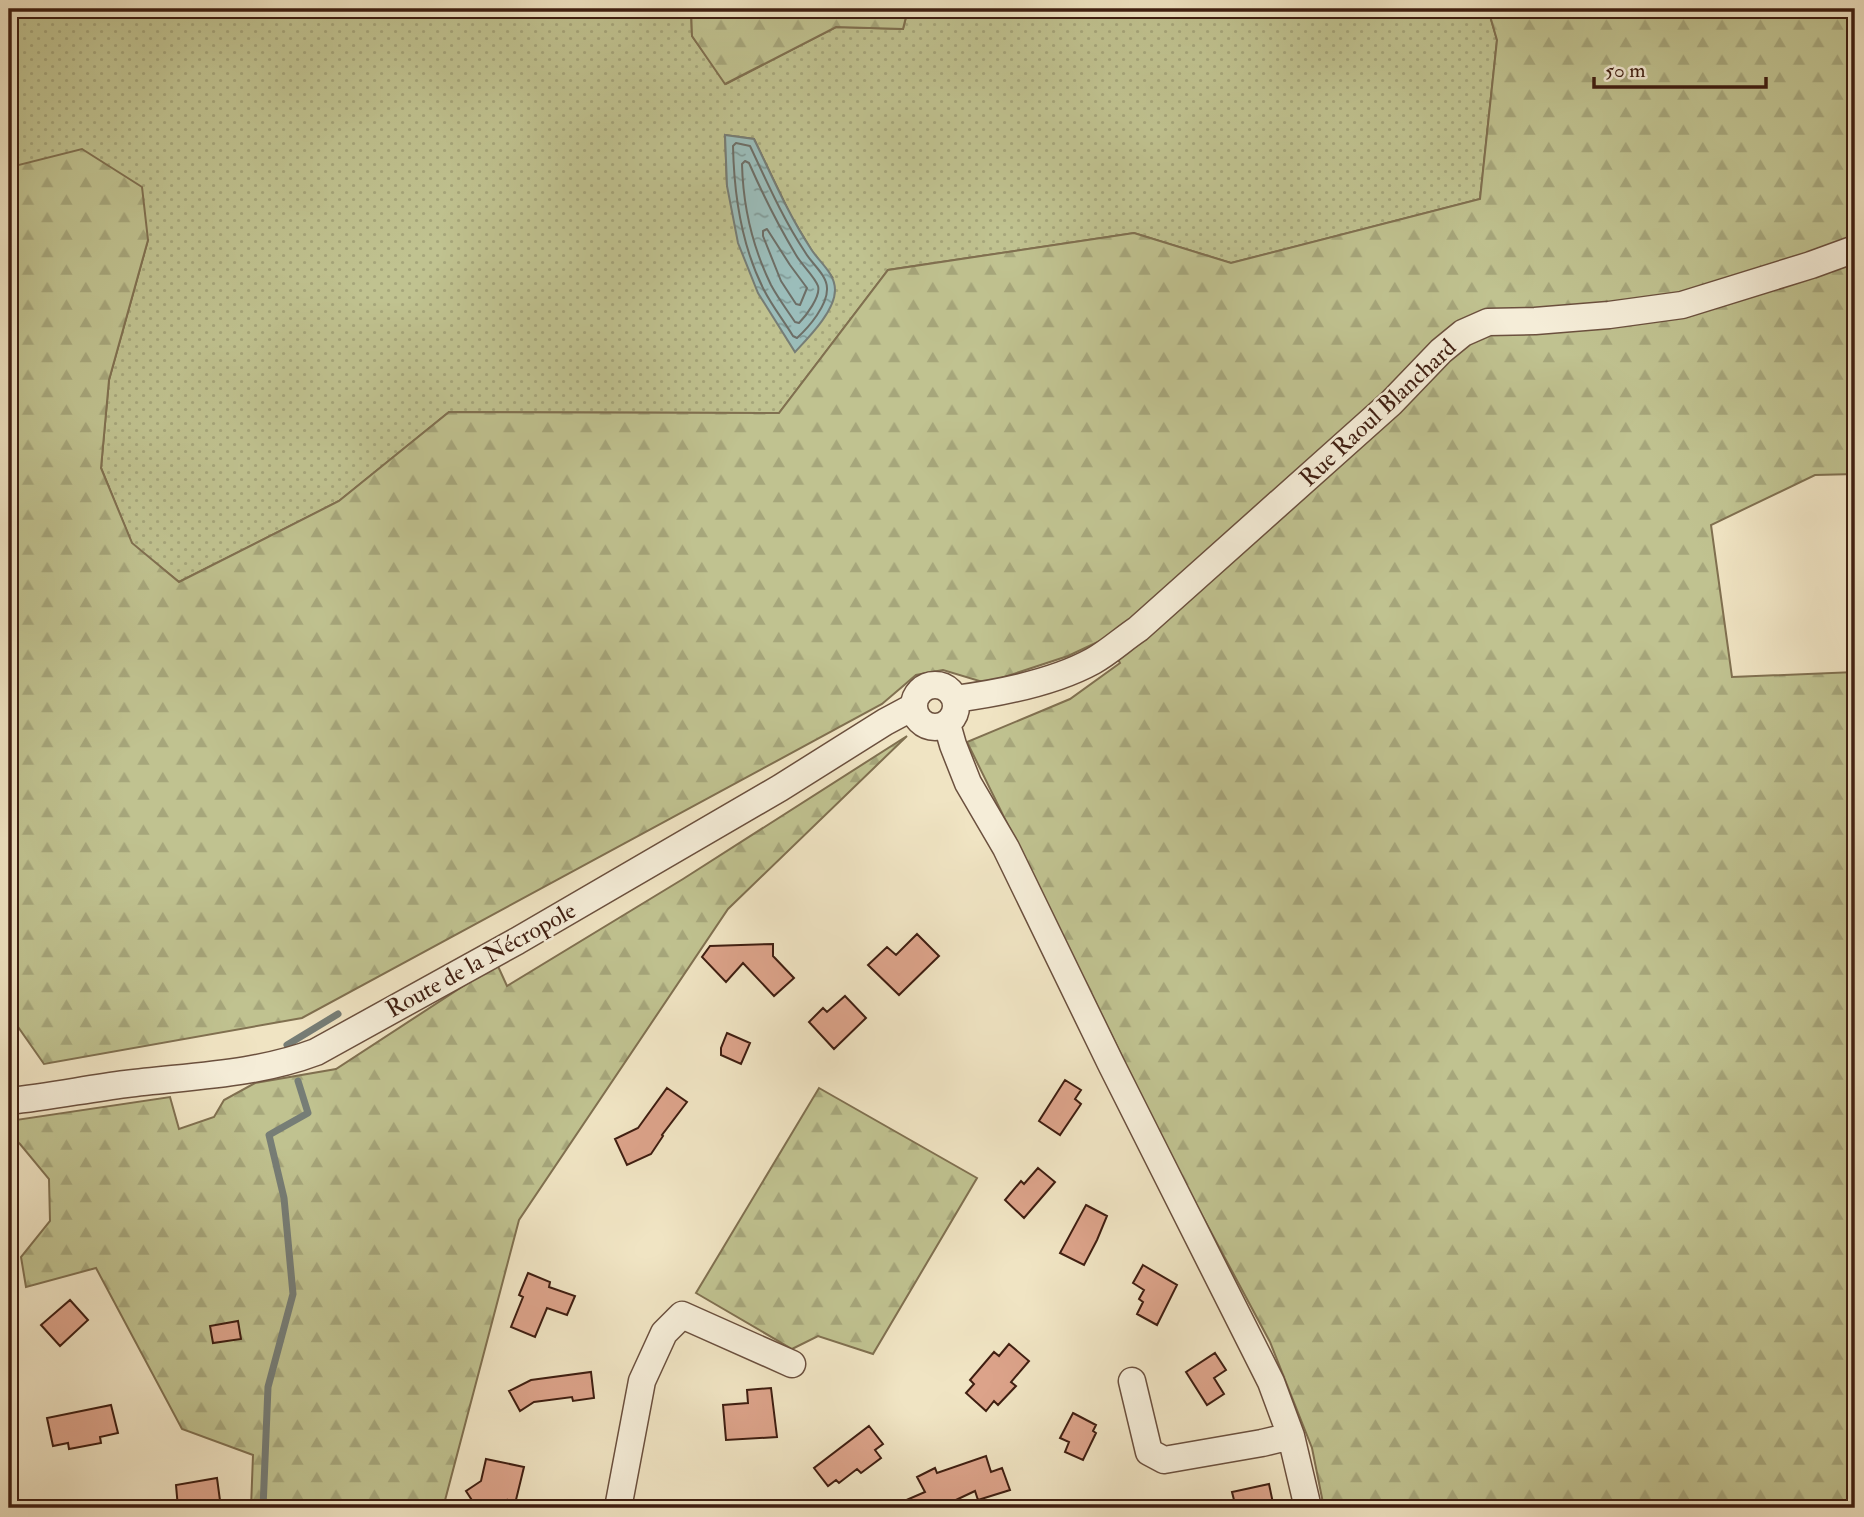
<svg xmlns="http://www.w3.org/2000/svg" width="1864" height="1517" font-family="'IM FELL Double Pica',serif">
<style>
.grass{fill:url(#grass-dots);stroke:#807050;stroke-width:2;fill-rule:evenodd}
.forest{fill:url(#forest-firs);stroke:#807050;stroke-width:2}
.water{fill:url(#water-ripples);stroke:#767d76;stroke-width:2}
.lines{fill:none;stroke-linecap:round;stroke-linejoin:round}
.shore{stroke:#6d6e66;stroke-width:2}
.stream{stroke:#767d76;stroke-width:7}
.building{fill:#dca38a;stroke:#3f1e11;stroke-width:2}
.minor-casing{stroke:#6b503e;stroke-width:29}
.minor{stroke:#f5edd8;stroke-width:26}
.labels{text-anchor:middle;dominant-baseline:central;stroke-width:5;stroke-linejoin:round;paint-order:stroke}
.street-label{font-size:24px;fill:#3f1e11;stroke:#f5edd8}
</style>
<defs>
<pattern id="grass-dots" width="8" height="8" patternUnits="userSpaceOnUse" patternTransform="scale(1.75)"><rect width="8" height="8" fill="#c0c290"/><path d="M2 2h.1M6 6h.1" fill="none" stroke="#a6a67b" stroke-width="1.8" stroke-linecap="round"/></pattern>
<pattern id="forest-firs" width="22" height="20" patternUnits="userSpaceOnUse" patternTransform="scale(1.75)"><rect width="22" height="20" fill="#c0c290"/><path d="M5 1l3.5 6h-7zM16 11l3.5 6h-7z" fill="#a6a67b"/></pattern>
<pattern id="water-ripples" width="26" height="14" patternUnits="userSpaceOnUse" patternTransform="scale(1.75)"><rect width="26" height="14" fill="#9bbdba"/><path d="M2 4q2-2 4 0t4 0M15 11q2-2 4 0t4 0" fill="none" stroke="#809996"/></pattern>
</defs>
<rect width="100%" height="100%" fill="#f0e4c3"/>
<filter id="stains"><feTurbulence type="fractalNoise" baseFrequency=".00286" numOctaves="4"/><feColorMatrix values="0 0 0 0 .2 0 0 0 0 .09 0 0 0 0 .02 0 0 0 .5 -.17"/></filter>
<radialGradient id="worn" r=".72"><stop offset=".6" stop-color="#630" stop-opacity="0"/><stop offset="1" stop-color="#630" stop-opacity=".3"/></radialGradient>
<path class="grass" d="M9,9H691L692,36L726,84L836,27L903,29L908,9H1488L1497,40L1480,199L1231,263L1134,233L888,270L779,413L449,412L339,501L179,582L132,544L101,468L109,380L148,240L9,165ZM725,135L754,139L791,216L812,251L833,278L727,186Z"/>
<path class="forest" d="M691,9H908L903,29L836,27L725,84L692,36Z
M1488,9H1855V474L1815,475L1711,525L1732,677L1855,672V1508H1324L1312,1448L1270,1342L1182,1178L967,742L1070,699L1120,663L1106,638L1068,656L986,683L943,670L916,675L882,704L302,1018L44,1064L9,1014V165L11,167L82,149L142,187L148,240L109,380L101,468L132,543L179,582L339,501L449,412L779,413L888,270L1134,233L1231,263L1480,199L1497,40Z
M907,736L728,909L519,1220L443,1508H251L253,1455L182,1429L96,1268L26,1287L21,1257L50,1221L49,1179L20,1144L9,1135V1121L170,1097L179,1129L214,1117L224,1100L255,1083L336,1069L497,964L507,986L683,879Z
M819,1088L977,1178L873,1354L818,1336L792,1349L696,1293Z"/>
<path class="water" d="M725,135L754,139C772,176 788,214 811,249C819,262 835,273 835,290C835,311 809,337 795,352L758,293L738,243L727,186Z"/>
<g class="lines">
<path class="shore" d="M736,143L750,146C767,182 783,219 805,252C811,263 827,275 827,288C828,305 809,327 797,338L793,336C784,321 772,306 764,290C741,245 734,196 733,146Z
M745,161L749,163C763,195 778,225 796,255C801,264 815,277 818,286C821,296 806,316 799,323L795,322C787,310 778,298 771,285C753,248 743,205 742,164Z
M767,229L790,265L807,288L800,305L796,304L781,281L763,236V231Z"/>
<path class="stream" d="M287,1045L338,1014
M263,1508L268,1387L293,1294L284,1198L269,1135L308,1113L298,1081"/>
</g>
<path class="building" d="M917,934L939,956L899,995L868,965L887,947L896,955Z
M773,944V956L794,978L774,996L743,963L726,982L702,957L710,946Z
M845,996L866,1018L834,1049L809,1022L823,1008L827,1012Z
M727,1033L750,1043L741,1064L721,1055V1048Z
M1065,1080L1081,1090L1075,1099L1081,1104L1060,1135L1039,1121Z
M667,1088L687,1102L662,1135L663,1136L651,1154L627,1165L615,1139L638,1128Z
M1038,1168L1055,1182L1024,1218L1005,1200L1021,1181L1024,1184Z
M1086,1205L1107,1216L1097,1240L1084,1265L1060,1253Z
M1143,1265L1177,1285L1157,1325L1137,1314L1143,1302L1139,1299L1144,1290L1133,1283Z
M528,1273L550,1282L549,1287L575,1296L567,1315L547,1308L535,1337L511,1327L523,1297L519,1295Z
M70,1300L88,1320L60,1346L41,1325Z
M238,1321L241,1339L213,1343L210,1326Z
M1009,1344L1029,1361L1011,1382L1016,1386L998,1405L994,1401L986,1411L966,1393L974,1384L970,1380L994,1352L999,1356Z
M1215,1353L1226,1370L1214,1378L1224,1394L1207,1405L1186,1372Z
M591,1372L594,1398L573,1401L572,1397L534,1402L520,1411L509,1391L531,1380Z
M771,1388L777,1437L726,1440L723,1405L748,1403L747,1390Z
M111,1405L118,1433L100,1437L101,1443L69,1449L68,1443L53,1446L47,1418Z
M1073,1413L1096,1425L1093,1431L1096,1433L1083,1460L1065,1452L1069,1442L1060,1438Z
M869,1426L883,1444L875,1450L881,1458L861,1473L857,1469L839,1483L836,1480L828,1486L814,1468Z
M986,1456L991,1472L1002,1468L1010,1490L978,1500L975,1491L939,1508H888L925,1492L917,1477L935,1468L937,1473Z
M486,1459L524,1467L514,1508H511L507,1500L494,1508H477L466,1491L481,1481Z
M217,1478L221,1508H178L176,1485Z
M1269,1484L1274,1508H1236L1232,1492Z"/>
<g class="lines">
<defs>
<path id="minor" d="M914 706a21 21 0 1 1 42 0a21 21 0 1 1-42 0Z
M955,699C1000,693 1053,683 1093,661C1109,652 1123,639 1138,629L1391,403L1441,351L1463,333L1488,322L1535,321L1609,315L1682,305L1811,265L1855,249
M947,724L953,745L968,783L1006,848L1111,1064L1271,1382L1291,1436L1308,1508
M9,1101C48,1097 87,1089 126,1084C190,1076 255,1075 316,1052L517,941L780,788L885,722L913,707
M1132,1381L1149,1452L1164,1460L1262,1443L1291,1436
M618,1508L642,1381L664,1333L682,1315L792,1364"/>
</defs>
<use href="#minor" class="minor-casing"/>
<use href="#minor" class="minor"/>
</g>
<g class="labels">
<g class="street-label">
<text transform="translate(1378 413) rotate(-43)">Rue Raoul Blanchard</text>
<text transform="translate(481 960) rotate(-29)">Route de la Nécropole</text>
</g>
</g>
<rect width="1864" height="1517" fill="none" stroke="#f0e4c3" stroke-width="35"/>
<rect x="10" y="10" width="1843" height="1496" fill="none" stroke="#3f1e11" stroke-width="3.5"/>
<rect x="18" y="18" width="1829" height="1482" fill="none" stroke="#3f1e11" stroke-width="2"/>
<path d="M1594 77v10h172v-10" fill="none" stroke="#3f1e11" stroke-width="3.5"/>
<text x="1605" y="77" font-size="21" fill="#3f1e11" stroke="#f5edd8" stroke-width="5" paint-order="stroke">50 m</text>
<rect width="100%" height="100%" filter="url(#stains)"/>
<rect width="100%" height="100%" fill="url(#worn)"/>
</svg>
